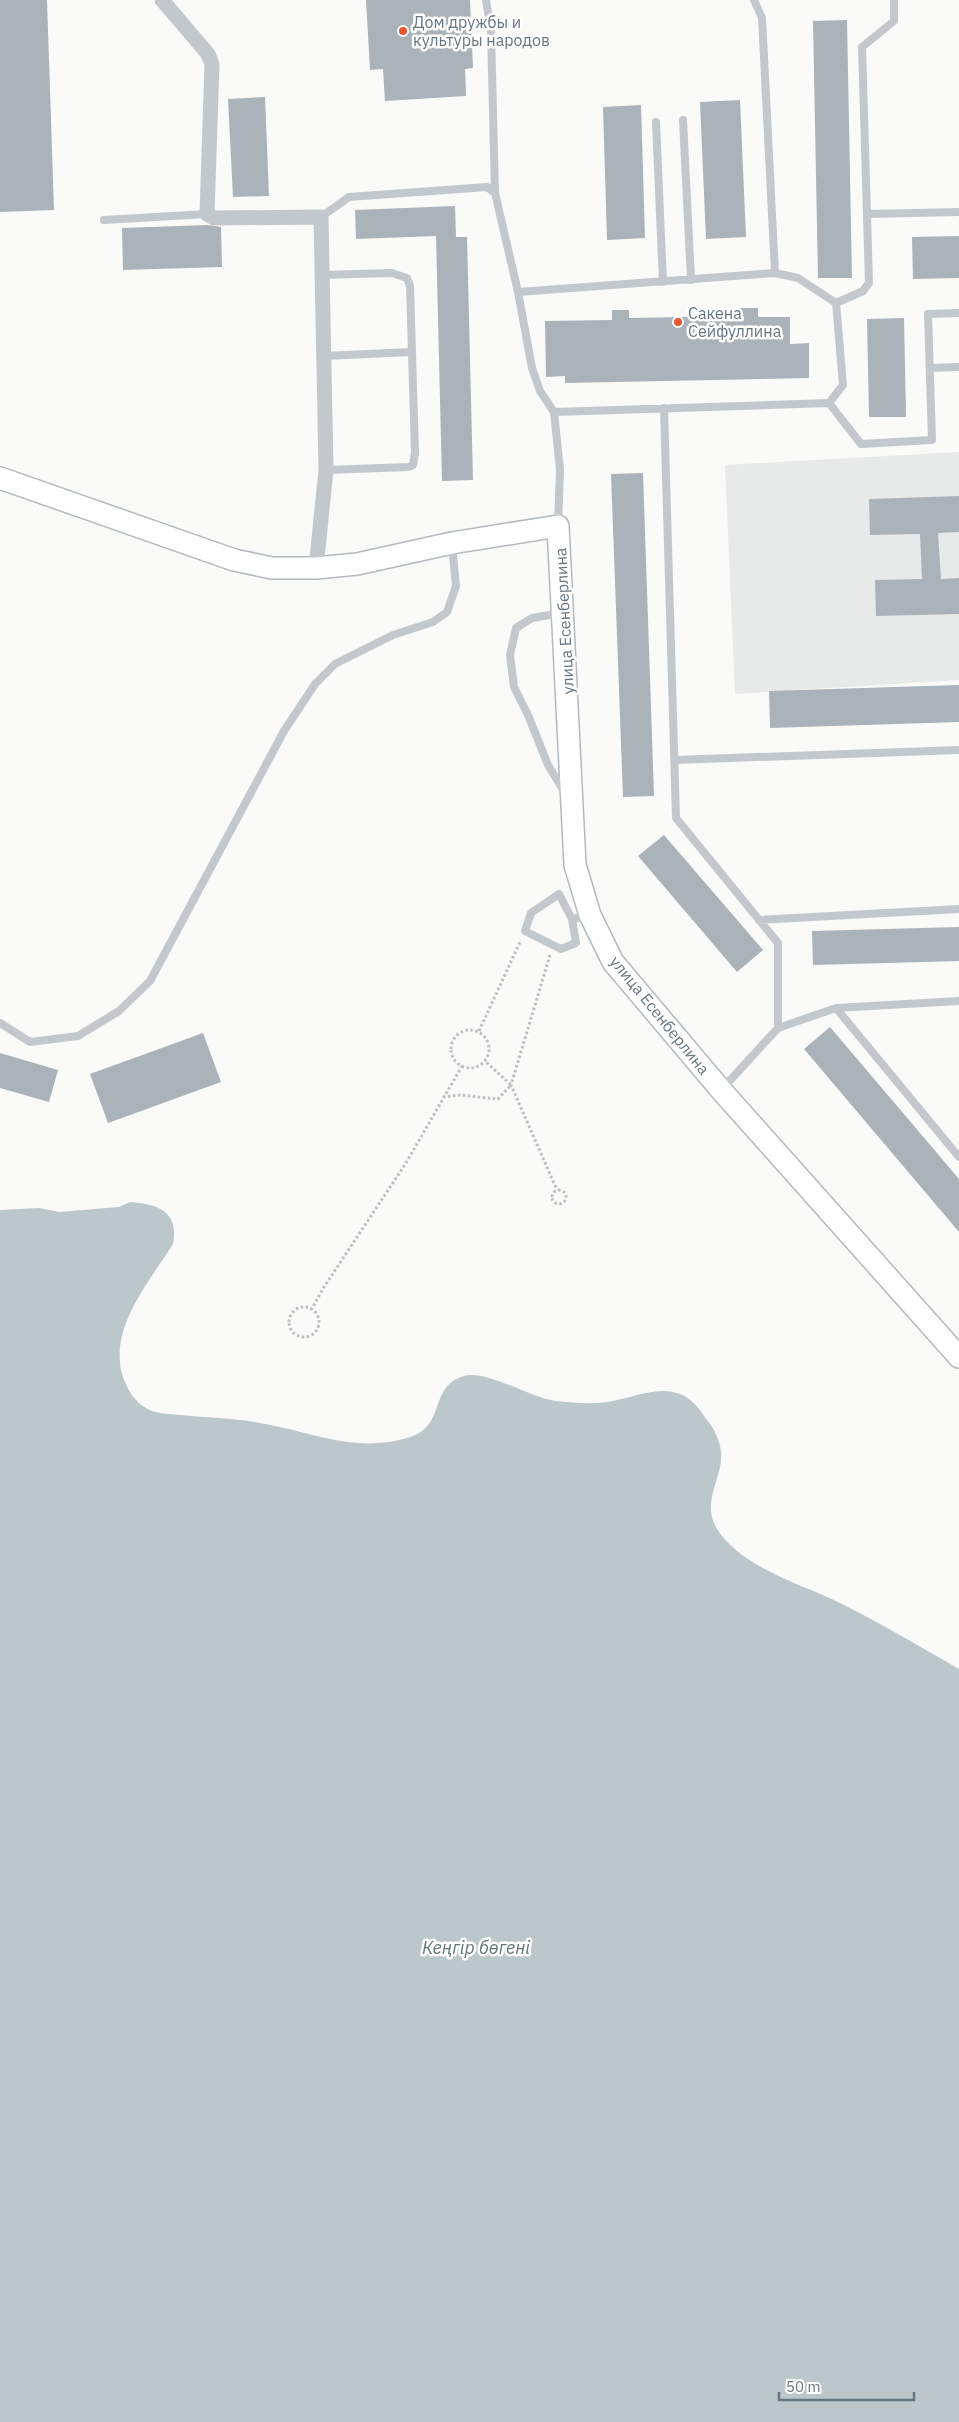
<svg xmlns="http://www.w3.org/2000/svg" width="959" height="2422" font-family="'IBM Plex Sans',sans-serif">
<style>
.built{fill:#e8e9e9}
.water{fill:#bbc7cb}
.building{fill:#aab3b9}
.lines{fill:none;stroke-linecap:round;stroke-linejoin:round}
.secondary-casing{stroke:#b3babf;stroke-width:24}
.path{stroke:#bbbfc2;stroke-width:3;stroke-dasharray:2.5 2.5;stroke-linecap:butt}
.lane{stroke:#c3c8cc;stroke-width:8}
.street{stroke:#c3c8cc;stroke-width:15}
.secondary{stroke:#fff;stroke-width:21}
.poi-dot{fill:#e4572e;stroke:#fff;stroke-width:2}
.labels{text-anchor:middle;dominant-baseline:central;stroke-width:5;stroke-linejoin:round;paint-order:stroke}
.poi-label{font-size:16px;fill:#657683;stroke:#fff;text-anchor:start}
.street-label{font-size:16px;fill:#657683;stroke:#fff}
.water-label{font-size:18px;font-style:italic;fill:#60757c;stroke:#fff}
</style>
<rect width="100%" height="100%" fill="#fafaf8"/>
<path class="built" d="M959,452V680L735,694L725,465Z"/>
<path class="water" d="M130,1202C159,1204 179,1212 173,1244C148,1284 106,1331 124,1380C128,1390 136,1403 146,1408C155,1414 170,1414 181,1415C209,1418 238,1418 265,1424C315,1433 355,1453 407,1438C448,1427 427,1387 464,1376C486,1369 530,1398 556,1401C569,1402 584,1404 598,1403C625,1402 655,1384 680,1394C691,1398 700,1409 706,1419C714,1428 719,1439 721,1451C724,1476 701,1501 716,1527C738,1566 799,1583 838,1602C879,1622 919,1646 959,1669V2422H0V1210L39,1208L59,1212L119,1207Z"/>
<path class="building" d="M0,0H47L54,210L0,212Z
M366,0H470L473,68L465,69L466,96L385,101L383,69L370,70Z
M847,20L852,278H818L813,21Z
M265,97L269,196L233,197L228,99Z
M740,100L746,237L706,239L700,102Z
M641,105L645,238L607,240L603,107Z
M455,206L456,237H467L473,480L442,481L436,236L356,239L355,210Z
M208,225L221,227L222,267L123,270L122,228Z
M959,236V278L913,279L912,237Z
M739,308H758V317H790V344L809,343V378L565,383V376L546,377L545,321L612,320V310H629V318L739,316Z
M904,318L906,417H869L867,319Z
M643,473L654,796L623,797L611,474Z
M959,496V532L938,533L941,579L959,578V614L876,616L875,580L922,579L920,534L870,535L869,499Z
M959,685V722L770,728L769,691Z
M664,835L763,950L737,972L638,856Z
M959,927V961L813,965L812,931Z
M830,1027L959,1179V1232L804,1049Z
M203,1033L221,1082L108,1123L90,1074Z
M0,1053L58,1070L49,1102L0,1088Z"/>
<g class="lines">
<defs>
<path id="secondary" d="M0,478L234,560L272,568H316L357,564L452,543L558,526L575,865L590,915L613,962L721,1090L959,1357"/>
</defs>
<use href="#secondary" class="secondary-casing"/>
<path class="path" d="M550,955L511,1085L557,1190
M451 1049a19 19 0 1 1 38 0a19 19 0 1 1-38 0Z
M479,1031L521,940
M443,1097L460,1095L498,1099L511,1085L485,1061
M552 1197a7 7 0 1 1 14 0a7 7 0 1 1-14 0Z
M289 1322a15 15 0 1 1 30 0a15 15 0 1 1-30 0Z
M311,1310L324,1287L406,1163L462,1066"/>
<path class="lane" d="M486,0L491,32L495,193
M754,0L762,18L775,273
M683,120L691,280
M656,122L663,282
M868,214L959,212
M321,217L349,197L487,187L495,193L518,292L532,368L540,391L554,412L560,470L558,524
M104,220L207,214
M322,275L392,273L407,278L410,286L415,453L413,465L409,467L326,470
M518,292L775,273L798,278L836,303L863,291L869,283L862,47L894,21V0
M324,356L412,352
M930,368L959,367
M829,403L861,444L932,440L928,314L959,313
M829,403L843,385L836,303
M664,408L676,818L778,943V1028L723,1088
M554,412L829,403
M561,613L532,618L516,628L510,655L514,687L528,715L548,765L565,793
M675,760L959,750
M572,919L576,943L561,949L525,931L531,913L559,894L572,919L588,916
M759,920L959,909
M836,1008L959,1001
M0,1023L30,1042L78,1036L119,1011L150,981L284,731L315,684L335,664L393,635L433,622L447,612L456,586L452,545
M778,1028L836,1008L959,1157"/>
<path class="street" d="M162,0L208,54L212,64L207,214L214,218L321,217L326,470L316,568"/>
<use href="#secondary" class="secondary"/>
</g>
<g class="poi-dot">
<circle cx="403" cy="31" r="5"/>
<circle cx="678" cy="322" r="5"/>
</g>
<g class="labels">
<g class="poi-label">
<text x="413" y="22">Дом дружбы и<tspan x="413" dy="18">культуры народов</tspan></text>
<text x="688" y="313">Сакена<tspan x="688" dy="18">Сейфуллина</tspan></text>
</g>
<g class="street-label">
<text transform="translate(564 621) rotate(-93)">улица Есенберлина</text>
<text transform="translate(660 1015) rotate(51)">улица Есенберлина</text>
</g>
<g class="water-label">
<text x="476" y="1947">Кеңгір бөгені</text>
</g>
</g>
<path d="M779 2392v8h135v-8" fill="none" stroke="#657683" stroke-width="2.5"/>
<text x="786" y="2392" font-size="15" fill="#657683" stroke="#ffffff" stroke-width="4" paint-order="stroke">50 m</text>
</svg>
